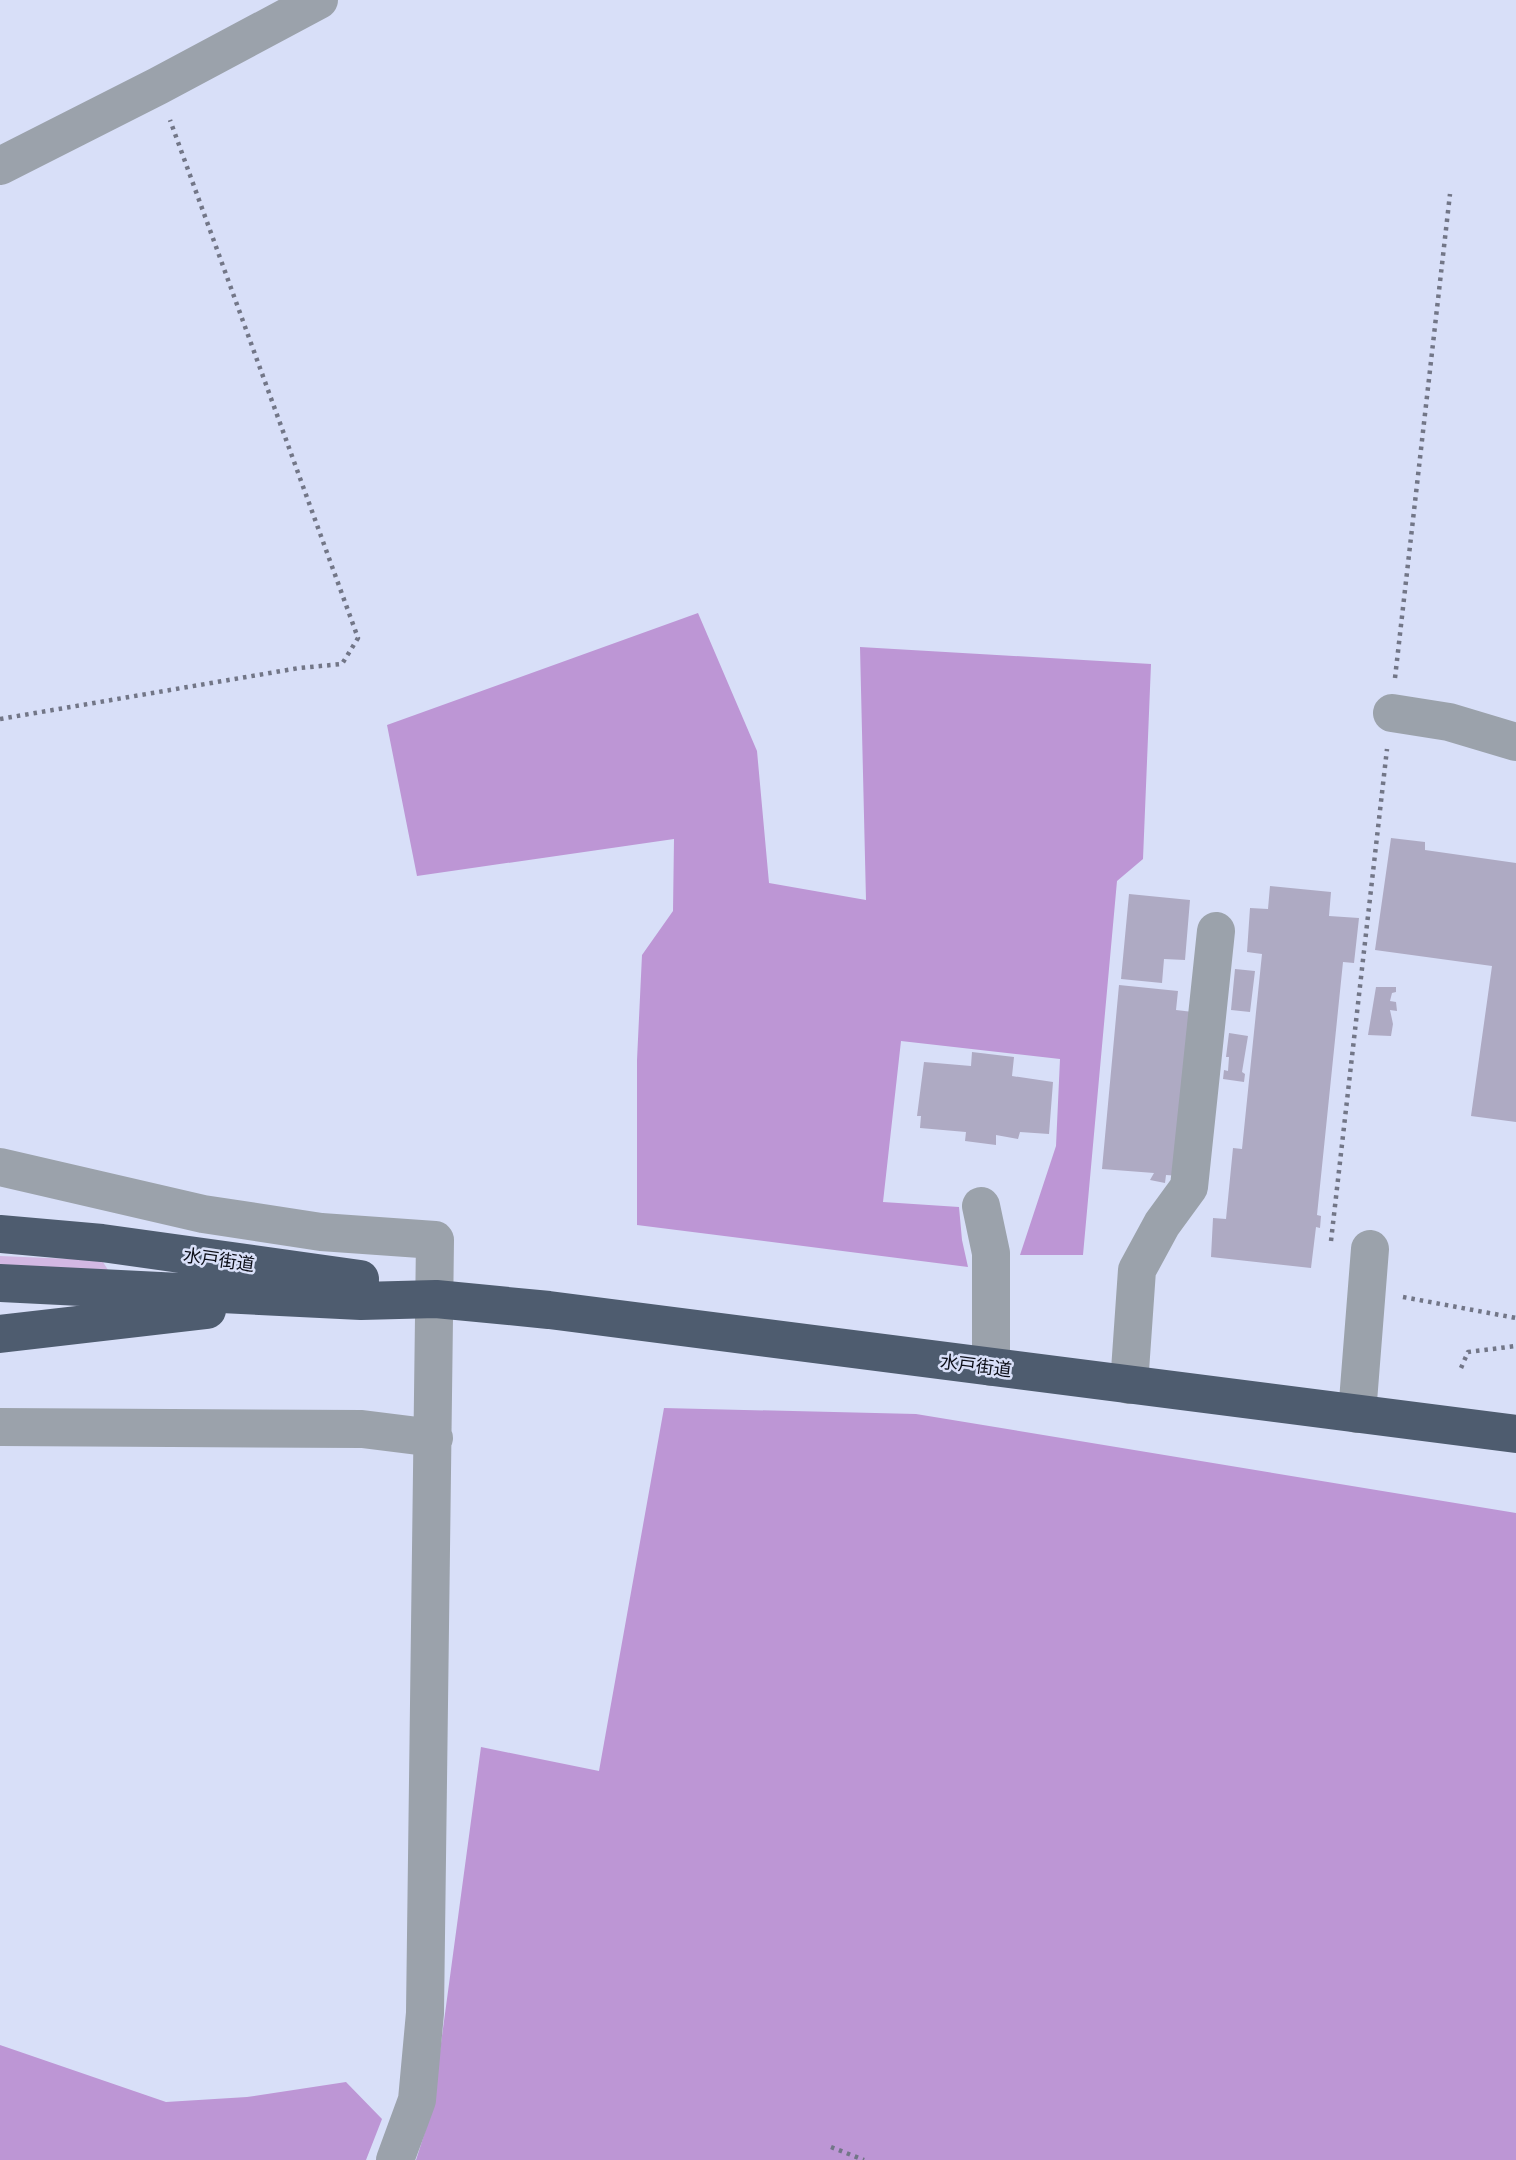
<svg xmlns="http://www.w3.org/2000/svg" width="1516" height="2160" font-family="Ubuntu,'Noto Sans JP',sans-serif">
<style>
.green{fill:#d3b8e3}
.forest{fill:#bd96d5}
.building{fill:#aeaac3}
.lines{fill:none;stroke-linecap:round;stroke-linejoin:round}
.path{stroke:#727687;stroke-width:4.5;stroke-dasharray:3.5 5;stroke-linecap:butt}
.minor{stroke:#9ba2ab;stroke-width:38}
.highway{stroke:#4e5c6f;stroke-width:38}
.labels{text-anchor:middle;dominant-baseline:central;stroke-width:5;stroke-linejoin:round;paint-order:stroke}
.street-label{font-size:18px;fill:#0c0e17;stroke:#d8dff8}
</style>
<rect width="100%" height="100%" fill="#d8dff8"/>
<path class="green" d="M0,1256L96,1260L103,1262L108,1270H0Z"/>
<path class="forest" d="M698,613L757,751L769,883L866,900L860,647L1151,664L1143,859L1117,881L1083,1255H1020L1056,1146L1060,1059L901,1041L883,1202L959,1207L962,1240L968,1267L637,1225V1060L642,955L673,911L674,839L417,876L387,725Z
M664,1408L916,1414L1516,1513V2160H416L432,2110L481,1747L599,1771Z
M0,2045L166,2102L247,2097L346,2082L382,2119L366,2160H0Z"/>
<path class="building" d="M1391,838L1425,842V850L1516,863V1122L1471,1116L1492,966L1375,950Z
M1270,886L1331,892L1329,916L1359,918L1354,963L1343,962L1317,1215L1321,1216L1320,1228L1316,1227L1311,1268L1211,1257L1213,1218L1226,1219L1233,1148L1242,1149L1262,954L1247,952L1250,908L1268,909Z
M1129,894L1190,900L1185,960L1164,959L1162,983L1121,979Z
M1235,969L1255,971L1250,1012L1231,1010Z
M1119,985L1178,991L1176,1010L1193,1012L1180,1176L1166,1175L1165,1183L1150,1180L1154,1173L1102,1169Z
M1376,987H1396V992L1392,993L1390,1001L1396,1002L1397,1011L1390,1010L1393,1024L1391,1036L1368,1035Z
M1229,1033L1248,1036L1242,1072L1245,1074L1244,1082L1223,1079L1224,1070L1228,1071L1229,1057H1226Z
M972,1052L1014,1057L1012,1076L1053,1082L1049,1134L1020,1132L1018,1139L996,1135V1145L965,1141L966,1132L920,1128L921,1116H917L924,1062L971,1066Z"/>
<g class="lines">
<path class="path" d="M1395,678L1450,194
M0,719L299,668L342,664L358,638L170,120
M1331,1241L1387,749
M1403,1297L1516,1318
M1461,1368L1468,1352L1516,1346
M831,2147L864,2160"/>
<path class="minor" d="M0,166L158,86L319,0
M1392,713L1449,722L1516,742
M0,1167L203,1214L321,1232L435,1240L425,2013L417,2100L395,2160
M981,1206L991,1253V1367
M1129,1385L1137,1270L1162,1224L1189,1187L1216,931
M1357,1414L1370,1249
M0,1427L362,1429L434,1438"/>
<path class="highway" d="M0,1234L102,1243L360,1279
M0,1283L361,1301L436,1299L549,1310L1516,1434
M0,1334L207,1310"/>
</g>
<g class="labels">
<g class="street-label">
<text transform="translate(219 1259) rotate(8)">水戸街道</text>
<text transform="translate(976 1365) rotate(7)">水戸街道</text>
</g>
</g>
</svg>
